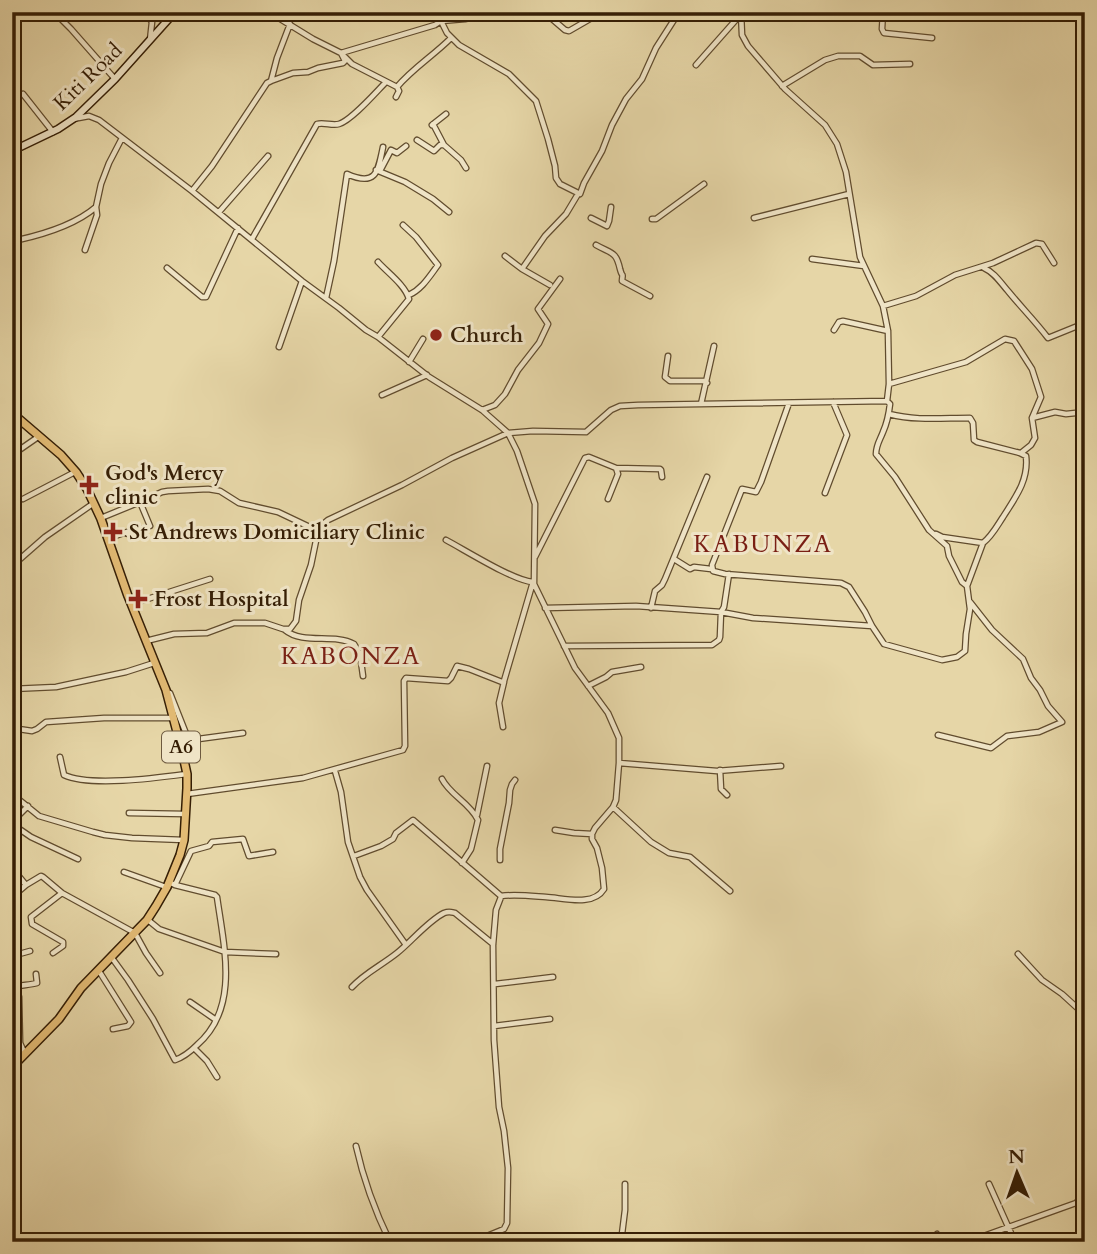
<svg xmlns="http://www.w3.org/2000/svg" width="1097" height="1254" font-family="Cardo,serif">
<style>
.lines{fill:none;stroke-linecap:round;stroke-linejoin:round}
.street-casing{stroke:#614c2e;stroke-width:7}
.secondary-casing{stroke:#351e05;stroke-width:9}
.primary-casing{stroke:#351e05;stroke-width:10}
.street{stroke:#efe4c6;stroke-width:4.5}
.secondary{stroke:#efe4c6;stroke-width:6}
.primary{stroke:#e3bb74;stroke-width:7}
.poi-dot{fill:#8f2418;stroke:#efe4c6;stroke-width:2.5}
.labels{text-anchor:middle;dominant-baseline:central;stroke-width:6;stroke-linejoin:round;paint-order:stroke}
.shield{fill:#efe4c6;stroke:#6d593f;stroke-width:2}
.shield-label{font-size:19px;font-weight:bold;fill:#351e05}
.street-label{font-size:21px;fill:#351e05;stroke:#efe4c6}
.poi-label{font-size:21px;font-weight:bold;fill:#351e05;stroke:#efe4c6;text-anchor:start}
.quarter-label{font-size:24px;letter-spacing:2px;fill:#7a1f14;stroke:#efe4c6}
</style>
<rect width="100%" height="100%" fill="#e6d6a7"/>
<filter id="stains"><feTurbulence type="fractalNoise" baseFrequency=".00286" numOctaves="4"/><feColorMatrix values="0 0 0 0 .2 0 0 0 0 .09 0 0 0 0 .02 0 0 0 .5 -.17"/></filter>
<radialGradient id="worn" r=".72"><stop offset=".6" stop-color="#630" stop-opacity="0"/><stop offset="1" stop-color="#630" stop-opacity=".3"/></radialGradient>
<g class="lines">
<defs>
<path id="street" d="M54,12L71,29L115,79
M145,12L152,22L150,40
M269,12L313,39L341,53L352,64L397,87
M544,12L565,30L569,31L602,12
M883,12L882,29L884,33L932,38
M741,13L742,35L748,46L785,89L825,125L837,144L846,172L860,257L883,306L888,331L889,384L887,401
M441,21L447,33L459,45L509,74L536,101L548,139L555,166L556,178L560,184L580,194L584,183L602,151L612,125L626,99L642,79L656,48L679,12
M12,25L17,49
M696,65L742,13
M271,81L277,58L290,24
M782,86L825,60L838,56H860L873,65L910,64
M23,94L53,132
M396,97L399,91L397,87C413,68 433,56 451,38
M73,119L89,116L99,120L192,191L302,281L339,308L366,330L378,337L429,377L482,410L508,433L517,451L535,504L534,584L575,668L608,713L619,738V763L616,800L613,807L595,828L592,834V839L597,848L602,868L604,889C593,907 564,898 546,897C532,896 515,894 501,896L413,820L396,833L393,839L381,846L354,856
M433,124L444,145L461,160L466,168
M432,125L446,114
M417,140L434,151L440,145H443
M406,146L397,153L391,150L381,169L376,170L405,182L433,199L449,212
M192,191L212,166L267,83L271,81L293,73L308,72L318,68L343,63L345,61L341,53L435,25L441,21L465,19L497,12
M219,212L268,156
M591,218L607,226L609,221L611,207
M754,218L849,194
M652,219H656L704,184
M403,225L416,237L438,265C429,277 422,289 409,295
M252,239L317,124C324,122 332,126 339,124C352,120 376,92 386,82
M18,240C45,234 75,225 96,207
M596,245C612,254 616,251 620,269C623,280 623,270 622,281L650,296
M85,250L97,215L96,207L101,184L109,163L122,138
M505,256L522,269L550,285
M812,259L864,266
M378,262C388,273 405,285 409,299L378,337
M167,268L202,297H206L238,228
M984,268C995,273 1000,282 1008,291C1021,307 1035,321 1048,338L1085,323
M522,269L545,236L566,214L578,194
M326,298L334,261L347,174C376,187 378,172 383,147
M883,306L916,296L955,275L993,263L1036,243L1042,244L1054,263
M834,330L839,322L843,321L888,331
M279,347L302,281
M668,356L665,377L670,381H704L707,383
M409,362L423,339
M889,384L966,362L1005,339L1014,341L1032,369L1041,397L1032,418L1035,438L1031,445L1021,453
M382,395L427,375
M701,404L714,346
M482,410L495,405L505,394L518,370L539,343L548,324L538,309L560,279
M1083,412L1085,423
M889,414C916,421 942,418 970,418L973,423L974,440L977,442L1020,453L1026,456C1029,480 1015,498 1003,517C997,526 992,536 983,543L967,586
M1032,418L1055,412L1066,414L1085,412
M12,455L38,437
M616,468L660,469L661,470L662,477
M825,493L847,435L833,402
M23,499L75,472
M101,518L140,502
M936,534L942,537L983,543
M109,538L127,532L128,534L150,526L140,502L162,492L168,491L208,489L220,491L239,503L278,512L318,531
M535,557L585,458L589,457L616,468L618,474L608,499
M674,559L690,569L694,567L711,569
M12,566L45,537L94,503
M130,600L135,603L210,579
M545,608L636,606L721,612L753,618L872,626
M651,608L655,591L662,585L665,579L707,477
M285,630C303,645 334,633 354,644L360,654L363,676
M146,641L174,634L207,633L234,623H265L283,629H290L296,621L299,600L311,565L318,531L322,525L328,520L402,485L452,458L508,433L533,431L586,432L611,410L620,406L638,405L887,401L890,404C889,413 887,423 883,432C880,440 876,445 876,454L895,477L929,530L947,546L949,556L962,582L967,586L970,609L966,634L965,651L957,657L942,660L884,644L872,626L865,612L849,587L841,583L725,574L713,571L712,565L742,489L756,492L761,482L789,403
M564,646L712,645L719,640L720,637L721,612L724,607L729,574
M588,686L606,677L612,672L641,667
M12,689L56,687L126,672L154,663
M170,693L187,736L191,740L243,733
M503,727L499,703L504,682
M12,728L32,731L37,729L46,722L104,718H173
M938,735L991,748L1007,736L1039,732L1062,722L1048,706L1040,690L1031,678L1023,659L992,630L970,602
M60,757L64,775C90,787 156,778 186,774
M619,763L717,771L781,766
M720,770L721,789L727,795
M335,771L341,792L348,842L360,877L367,890L406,945
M12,775L16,779L12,785
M442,779C450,795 470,803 478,820L471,849L462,863
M12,794L39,816L93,832L105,835L132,838L184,840
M187,794L303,778L403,750L405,746L404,681L406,678L448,681L451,678L457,666L469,669L502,682L504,681L533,582C514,581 465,550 446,540
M613,807L651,842L669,853L690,857L730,891
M129,813L185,814
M477,815L487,766
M12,820L17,817L28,806
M12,824L31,837L78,859
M555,830L574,833L592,834
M500,860V849L509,803L510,790L512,784L515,780
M12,868L26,885
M124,872L166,887
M175,885L191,851L209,846L212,842L243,839L249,856L273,852
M12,897L26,885L41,876L43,877L62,893L135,933L146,953L160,973
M148,920L159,929L225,952L276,954
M53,953L63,946V942L32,924L31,917L62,893
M1018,954L1042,980L1062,994L1085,1015
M12,956L30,951
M112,958L128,980L153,1019L175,1060C184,1057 191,1051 197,1045C240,1008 224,947 217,897L215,895L175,885L169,882
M99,971L131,1022L128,1026L113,1029
M495,984L553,977
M12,987L17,990L19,997L20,1043L25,1054
M14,987C21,985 30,985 37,983L36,974
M352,987C365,973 382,965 397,953C411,942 428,921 444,913C449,911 451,912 455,913L493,944
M190,1002L216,1020
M494,1026L550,1019
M194,1048L207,1061L217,1077
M356,1146C364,1182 374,1209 390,1242
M989,1184L1015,1242
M937,1234L942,1242
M485,1242L487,1236L504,1229L507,1223L508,1168L504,1131L499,1107L494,1040L493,945L496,910L501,897
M621,1242L625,1210V1184
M967,1242L1076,1203L1085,1193"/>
<path id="secondary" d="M12,151L58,129L76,117L115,79L175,12"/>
<path id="primary" d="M12,413L61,455L76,472L87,489L101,519L128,596L166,690L182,751L187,774V788L184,840L180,855L167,887L156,906L147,920L81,988L59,1019L12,1067"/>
</defs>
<use href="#street" class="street-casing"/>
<use href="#secondary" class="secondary-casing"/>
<use href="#primary" class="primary-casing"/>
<use href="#street" class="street"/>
<use href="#secondary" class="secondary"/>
<use href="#primary" class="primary"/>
</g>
<g class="poi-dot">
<circle cx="436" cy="335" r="7"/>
<path d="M85.5 474.5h7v7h7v7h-7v7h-7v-7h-7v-7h7z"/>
<path d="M109.5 521.5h7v7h7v7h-7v7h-7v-7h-7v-7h7z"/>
<path d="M134.5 588.5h7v7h7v7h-7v7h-7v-7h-7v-7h7z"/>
</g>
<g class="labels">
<rect class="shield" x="162" y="731.5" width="38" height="31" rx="5"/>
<g class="shield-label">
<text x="181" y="747">A6</text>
</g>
<g class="street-label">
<text transform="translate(88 77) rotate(-44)">Kiti Road</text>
</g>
<g class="poi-label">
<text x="450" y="335">Church</text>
<text x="105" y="473">God's Mercy<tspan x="105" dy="24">clinic</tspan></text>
<text x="129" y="532">St Andrews Domiciliary Clinic</text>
<text x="154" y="599">Frost Hospital</text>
</g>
<g class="quarter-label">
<text x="763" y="544">KABUNZA</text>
<text x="351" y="656">KABONZA</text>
</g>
</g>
<rect width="1097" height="1254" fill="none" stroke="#e6d6a7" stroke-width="42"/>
<rect x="14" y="14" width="1069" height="1226" fill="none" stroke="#351e05" stroke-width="3.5"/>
<rect x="21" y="21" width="1055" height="1212" fill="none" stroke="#351e05" stroke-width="2"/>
<g transform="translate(1017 1173) rotate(358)" stroke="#efe4c6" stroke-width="5" paint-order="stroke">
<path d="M0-5L12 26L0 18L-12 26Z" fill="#351e05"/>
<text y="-10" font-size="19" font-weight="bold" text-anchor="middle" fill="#351e05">N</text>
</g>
<rect width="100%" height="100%" filter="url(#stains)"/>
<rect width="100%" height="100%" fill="url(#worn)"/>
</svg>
